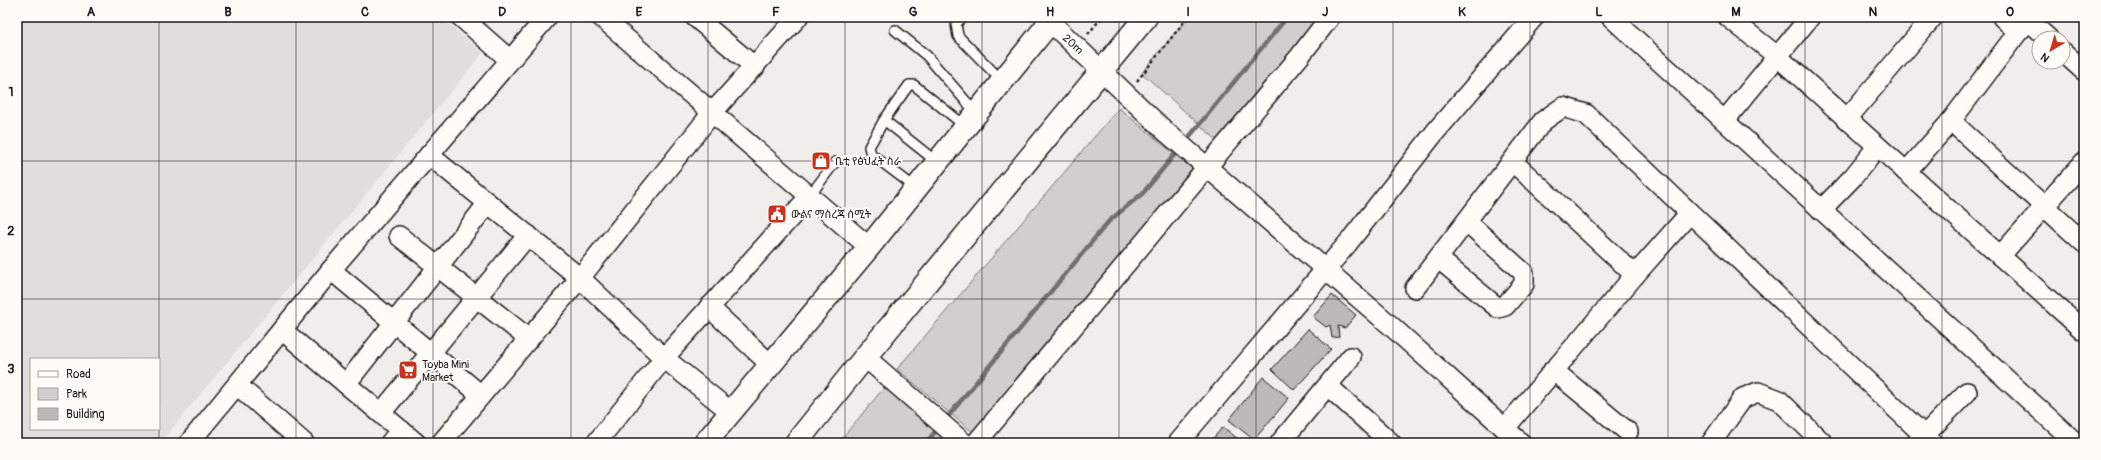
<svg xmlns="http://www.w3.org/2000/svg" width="2101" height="460" font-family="Pangolin,'Noto Sans Ethiopic',sans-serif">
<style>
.built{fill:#e0deda;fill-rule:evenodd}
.green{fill:#d0cfcc;stroke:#767674}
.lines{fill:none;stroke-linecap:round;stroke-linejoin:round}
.stream{stroke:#706f6d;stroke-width:4.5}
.building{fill:#bbbab6;stroke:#1c1c1c}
.service-casing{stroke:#1c1c1c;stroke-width:12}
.minor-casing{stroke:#1c1c1c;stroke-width:22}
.primary-casing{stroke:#1c1c1c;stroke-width:25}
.path{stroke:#1c1c1c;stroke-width:2.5;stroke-dasharray:3 3;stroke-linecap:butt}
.service{stroke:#fdfcf7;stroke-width:9}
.minor{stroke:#fdfcf7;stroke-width:19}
.primary{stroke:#fdfcf7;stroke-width:22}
.grid{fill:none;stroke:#1c1c1c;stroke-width:1;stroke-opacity:0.55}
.labels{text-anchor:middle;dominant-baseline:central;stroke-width:4;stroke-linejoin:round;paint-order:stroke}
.street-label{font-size:11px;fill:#1c1c1c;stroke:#fdfcf7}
.poi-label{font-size:11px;fill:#1c1c1c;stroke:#fdfcf7;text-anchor:start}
.neatline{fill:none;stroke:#1c1c1c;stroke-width:1.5}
.grid-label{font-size:13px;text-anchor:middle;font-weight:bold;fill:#1c1c1c}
</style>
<rect width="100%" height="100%" fill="#f0eeea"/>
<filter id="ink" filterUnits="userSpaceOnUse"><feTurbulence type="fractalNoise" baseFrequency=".025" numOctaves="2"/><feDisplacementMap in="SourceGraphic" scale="8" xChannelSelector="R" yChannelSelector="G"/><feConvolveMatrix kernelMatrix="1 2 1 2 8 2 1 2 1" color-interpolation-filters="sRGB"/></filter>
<g filter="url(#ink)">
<path class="built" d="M17,17H441L483,53L160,443H17ZM31,359H159V429H31Z"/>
<path class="green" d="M1188,17H1319L1220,143L1142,73Z
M1119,108L1196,172L976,435L897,369Z
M887,384L956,443H838Z"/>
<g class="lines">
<path class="stream" d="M1185,142L1287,17
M945,420L1109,221L1143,193L1179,149
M926,443L939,427"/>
</g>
<path class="building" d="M1332,295L1356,315L1345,328L1338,326L1339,337L1332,338L1330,325L1326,327L1313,317Z
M1308,329L1331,349L1294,390L1272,369Z
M1263,377L1289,398L1254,440L1229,420Z
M1223,427L1243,443H1209Z"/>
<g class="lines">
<defs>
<path id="service" d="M962,17L956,24L958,36L1002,81
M895,30L927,56L976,113
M884,120L937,162
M916,188L871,154L869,147L884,120L909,85H914L965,126
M809,197L835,162"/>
<g id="minor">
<path d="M461,17L510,60"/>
<path d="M601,17L869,247"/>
<path d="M695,17L755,67"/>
<path id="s1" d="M1045,17L1165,131L1390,325L1521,443"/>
<path d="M1611,17L2076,443"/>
<path d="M1728,17L1777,56L2084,331"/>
<path d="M2002,17L2018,32"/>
<path d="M2030,22L2048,38"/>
<path d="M2063,52L2084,71"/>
<path d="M1725,120L1810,17"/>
<path d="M1846,120L1933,17"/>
<path d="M1951,121L2084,243"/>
<path d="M429,155L580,278L664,358L731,412"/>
<path d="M1513,162L1635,275"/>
<path d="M1906,172L1951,121L2018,32L2033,17"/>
<path d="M1821,210L1853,177L1877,147"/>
<path d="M399,236L529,339"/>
<path d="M2000,256L2084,162"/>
<path d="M1439,259L1498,308L1505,306L1524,284V273L1467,222"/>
<path d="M331,270L481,395"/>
<path d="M1415,288L1543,121L1563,107L1586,114L1932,443"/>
<path d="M709,307L771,365"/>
<path d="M282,330L416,443"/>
<path d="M865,357L964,443"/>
<path d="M1553,370L1628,432"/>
<path d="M346,384L488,203"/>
<path d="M237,385L304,443"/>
<path d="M1328,386L1391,443"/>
<path d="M381,413L528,235"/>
<path d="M1505,428L1635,275L1689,214"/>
<path d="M189,443L331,270L547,17"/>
<path d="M390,443L401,430"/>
<path d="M441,443L580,278L712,113L798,17"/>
<path d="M596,443L664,358L809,197"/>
<path d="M976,443L1300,56L1330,17"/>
<path d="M1178,443L1348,243L1436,131L1534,17"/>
<path d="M1280,443L1351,357"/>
<path d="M1711,443L1743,398L1758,392L1779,400L1823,443"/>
<path d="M1917,443L1967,392"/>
</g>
<path id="primary" d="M705,443L869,247L1054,17
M796,443L865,357L1146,17"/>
</defs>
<use href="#service" class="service-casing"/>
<use href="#minor" class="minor-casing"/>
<use href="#primary" class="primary-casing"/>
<path class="path" d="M1088,34L1102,17
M1137,81L1188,17"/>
<use href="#service" class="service"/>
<use href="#minor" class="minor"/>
<use href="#primary" class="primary"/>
</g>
</g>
<path class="grid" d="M159,17V443M296,17V443M433,17V443M571,17V443M708,17V443M845,17V443M982,17V443M1119,17V443M1256,17V443M1393,17V443M1530,17V443M1668,17V443M1805,17V443M1942,17V443M17,161H2084M17,299H2084"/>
<defs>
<symbol id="shop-square" viewBox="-11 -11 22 22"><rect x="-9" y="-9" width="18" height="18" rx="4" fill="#c8321e" stroke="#fdfcf7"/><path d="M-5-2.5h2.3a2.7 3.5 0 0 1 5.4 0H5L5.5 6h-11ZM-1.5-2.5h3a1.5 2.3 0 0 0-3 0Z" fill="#fff"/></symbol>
<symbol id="civic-square" viewBox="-11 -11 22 22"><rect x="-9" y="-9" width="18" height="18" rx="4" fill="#c8321e" stroke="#fdfcf7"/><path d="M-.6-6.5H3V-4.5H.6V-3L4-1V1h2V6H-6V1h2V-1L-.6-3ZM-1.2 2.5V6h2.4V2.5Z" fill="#fff"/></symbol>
<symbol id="supermarket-square" viewBox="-11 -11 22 22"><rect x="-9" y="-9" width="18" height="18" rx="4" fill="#c8321e" stroke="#fdfcf7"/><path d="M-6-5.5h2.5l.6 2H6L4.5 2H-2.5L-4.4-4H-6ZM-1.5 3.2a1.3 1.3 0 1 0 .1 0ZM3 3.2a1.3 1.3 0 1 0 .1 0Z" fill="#fff"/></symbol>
</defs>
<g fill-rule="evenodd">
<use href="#shop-square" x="810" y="150" width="22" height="22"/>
<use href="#civic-square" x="766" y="203" width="22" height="22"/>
<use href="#supermarket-square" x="397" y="359" width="22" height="22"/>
</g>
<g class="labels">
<g class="street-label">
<text stroke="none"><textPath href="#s1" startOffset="39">20m</textPath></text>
</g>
<g class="poi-label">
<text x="835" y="161">ቤቲ የፅህፈት ስራ</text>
<text x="791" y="214">ውልና ማስረጃ ሰሚት</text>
<text x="422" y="364">Toyba Mini<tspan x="422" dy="13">Market</tspan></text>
</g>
</g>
<rect width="2101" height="460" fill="none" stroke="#fdfcf7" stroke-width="44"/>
<rect x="30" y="358" width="130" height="72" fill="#fdfcf7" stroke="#a3a29f"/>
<rect x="38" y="371" width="20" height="6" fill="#fdfcf7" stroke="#a3a29f"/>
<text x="66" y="378" font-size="12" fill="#1c1c1c">Road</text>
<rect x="38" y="388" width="20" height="12" fill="#d0cfcc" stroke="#a3a29f"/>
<text x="66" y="398" font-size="12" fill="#1c1c1c">Park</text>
<rect x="38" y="408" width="20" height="12" fill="#bbbab6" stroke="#a3a29f"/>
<text x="66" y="418" font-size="12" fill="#1c1c1c">Building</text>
<g transform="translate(2051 50) rotate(218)"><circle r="19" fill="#fdfcf7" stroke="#a3a29f"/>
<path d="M0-3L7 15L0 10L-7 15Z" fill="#c8321e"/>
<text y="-6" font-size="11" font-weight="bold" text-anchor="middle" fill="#1c1c1c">N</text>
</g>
<rect x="22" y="22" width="2057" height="416" class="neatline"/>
<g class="grid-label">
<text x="91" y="16">A</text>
<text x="228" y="16">B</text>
<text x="365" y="16">C</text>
<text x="502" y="16">D</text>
<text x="639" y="16">E</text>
<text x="776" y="16">F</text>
<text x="913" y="16">G</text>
<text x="1050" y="16">H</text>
<text x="1188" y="16">I</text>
<text x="1325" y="16">J</text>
<text x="1462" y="16">K</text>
<text x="1599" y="16">L</text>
<text x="1736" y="16">M</text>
<text x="1873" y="16">N</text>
<text x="2010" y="16">O</text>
<text x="11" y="96">1</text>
<text x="11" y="235">2</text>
<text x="11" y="373">3</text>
</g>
</svg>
